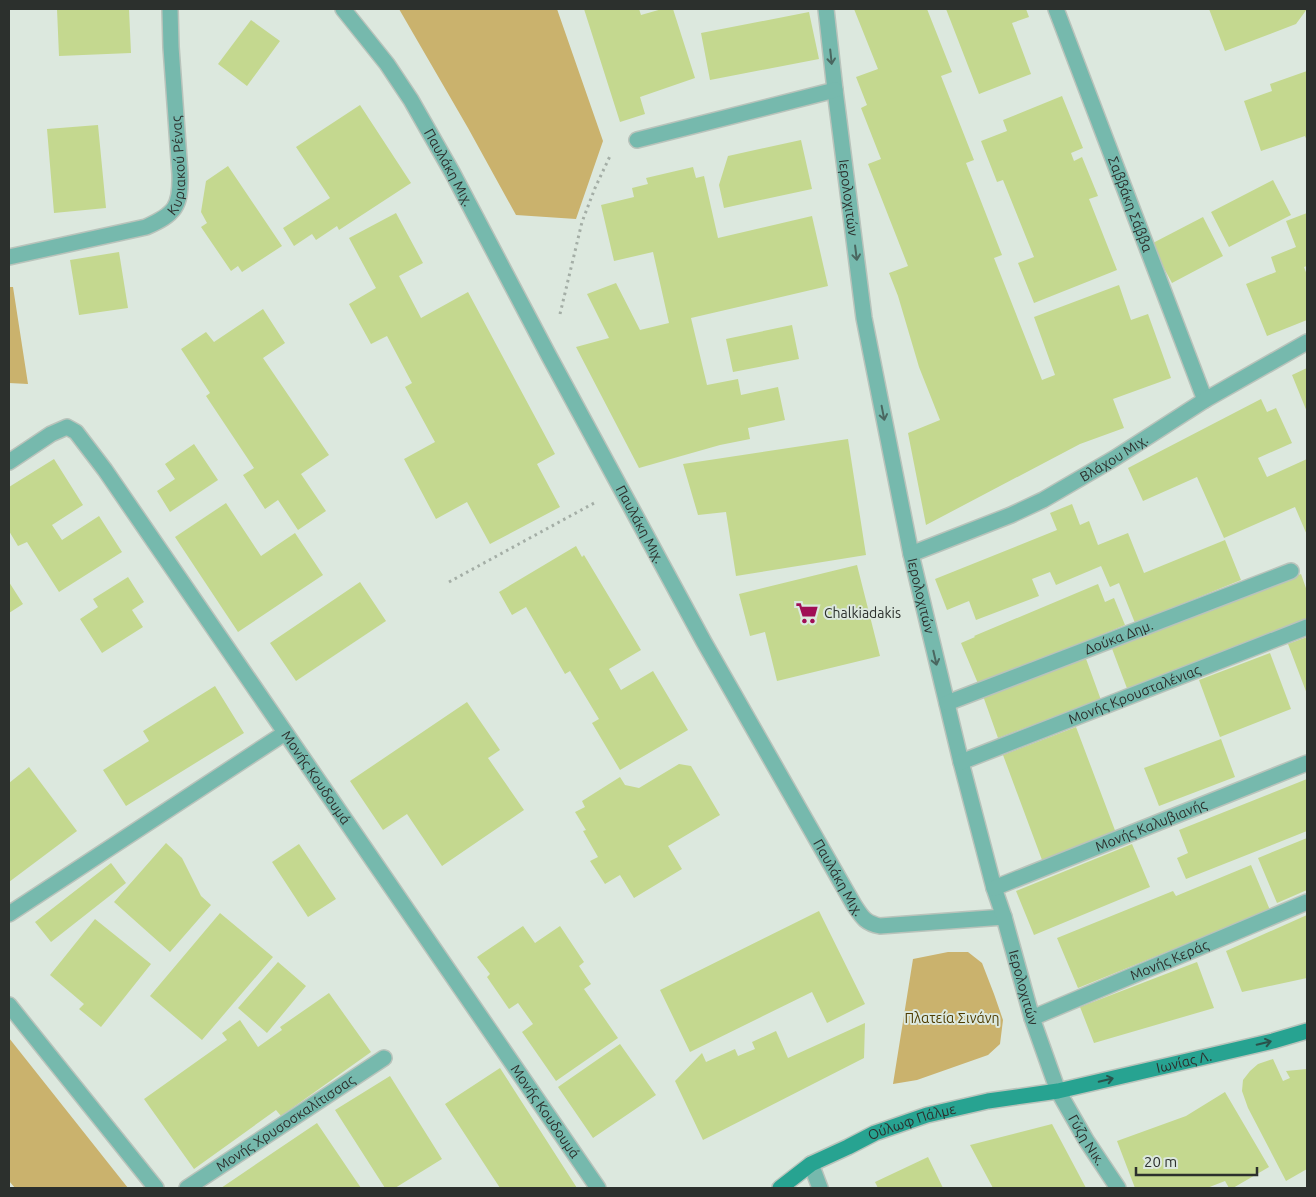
<svg xmlns="http://www.w3.org/2000/svg" width="1316" height="1197" font-family="Ubuntu,sans-serif">
<style>
.green{fill:#cab26d}
.building{fill:#c4d88f}
.lines{fill:none;stroke-linecap:round;stroke-linejoin:round}
.street-casing{stroke:#b9c3bb;stroke-width:18}
.secondary-casing{stroke:#b9c3bb;stroke-width:18}
.path{stroke:#a4aea6;stroke-width:3;stroke-dasharray:2.5 4;stroke-linecap:butt}
.street{stroke:#76b9ad;stroke-width:15}
.secondary{stroke:#27a391;stroke-width:15}
.oneway{stroke:#4a6760}
.oneway2{stroke:#2a524b}
.labels{text-anchor:middle;dominant-baseline:central;stroke-width:4;stroke-linejoin:round;paint-order:stroke}
.street-label{font-size:14px;fill:#2c302d;stroke:#dce8de}
.poi-label{font-size:14px;fill:#2c302d;stroke:#dce8de;text-anchor:start}
.park-label{font-size:14px;fill:#4e3c00;stroke:#dce8de}
</style>
<rect width="100%" height="100%" fill="#dce8de"/>
<path class="green" d="M399,9H557L603,141L576,219L516,215L468,128Z
M9,287H13L28,384L9,383Z
M948,952H968L982,963L994,994L1003,1020L1000,1044L988,1055L917,1080L893,1084L913,959Z
M9,1038L128,1188H15L9,1181Z"/>
<path class="building" d="M57,9H129L131,53L59,56Z
M584,9H639L641,15L662,9H673L695,78L640,97L645,114L620,122Z
M854,9H927L952,72L941,76L974,160L966,163L1002,255L994,258L1042,380L1055,375L1034,317L1119,285L1131,320L1148,314L1171,378L1113,399L1124,428L1080,444L926,525L908,433L940,420L919,367L898,296L889,273L908,266L868,164L881,159L861,108L867,105L856,77L878,69Z
M946,9H1026L1029,17L1012,23L1031,74L979,94Z
M1209,9H1307L1296,24L1225,51Z
M809,12L819,59L710,80L701,33Z
M251,20L280,41L247,86L218,64Z
M1307,71V141L1305,136L1261,151L1244,101L1272,91L1270,84Z
M1062,96L1083,148L1071,153L1074,161L1082,157L1098,196L1089,199L1117,270L1034,303L1018,263L1034,257L1003,180L997,182L981,141L1007,131L1003,120Z
M360,105L411,183L339,230L337,226L316,240L312,234L294,246L283,228L330,198L296,147Z
M98,125L106,208L54,213L47,129Z
M801,140L812,189L724,208L719,185L728,156Z
M228,166L282,246L242,272L238,266L231,271L201,227L207,223L201,212L206,181Z
M693,167L696,178L704,176L718,238L812,216L828,286L691,318L707,385L738,379L741,395L778,387L785,420L748,428L750,439L720,445L639,468L576,347L609,338L587,294L616,283L640,330L669,323L653,252L614,261L601,205L634,197L632,188L648,184L646,178Z
M1273,180L1291,215L1229,247L1211,212Z
M396,213L423,263L399,276L421,318L468,292L555,454L537,464L560,507L490,544L467,502L436,519L404,459L435,442L405,387L412,383L387,336L371,344L349,304L376,288L349,238Z
M1307,213V266L1304,267L1307,275V320L1267,336L1246,284L1276,272L1271,257L1296,247L1286,221Z
M1203,217L1223,256L1172,283L1151,244Z
M119,252L128,308L79,315L70,260Z
M263,309L285,343L263,358L329,455L301,474L326,511L298,530L278,500L265,509L243,475L254,468L206,396L210,393L181,349L206,332L214,342Z
M792,325L799,359L733,372L726,339Z
M1307,368V412L1292,375Z
M1261,399L1267,412L1276,408L1292,443L1258,458L1267,477L1307,459V535L1295,507L1224,538L1197,477L1143,501L1128,468Z
M848,439L866,555L736,576L726,512L698,515L683,464Z
M194,444L218,480L170,512L157,491L175,479L165,464Z
M54,459L83,505L52,525L62,540L99,516L122,552L59,592L27,542L18,546L9,531V487Z
M226,503L261,556L295,533L323,575L238,632L175,537Z
M1072,504L1080,525L1089,521L1098,545L1128,533L1144,573L1225,540L1241,580L1135,623L1119,583L1110,587L1101,566L1056,585L1050,572L1032,579L1039,596L976,620L969,601L947,610L935,579L1057,530L1050,513Z
M576,546L582,557L584,555L641,650L609,669L621,690L653,671L688,730L620,770L592,723L599,719L570,671L565,674L526,607L512,615L499,592Z
M857,565L880,656L777,681L765,632L750,636L739,594Z
M1301,574L1307,591V623L1128,691L1111,646Z
M128,577L144,602L132,610L143,627L102,653L80,619L98,607L93,599Z
M9,582L23,604L9,613Z
M360,582L386,621L296,681L270,643Z
M1098,584L1105,602L1114,598L1125,625L979,686L961,643L975,637L974,636Z
M1307,637V694L1288,644Z
M1270,653L1291,709L1220,737L1199,680Z
M1085,656L1101,700L998,738L982,693Z
M215,686L244,733L126,806L103,770L149,741L143,731Z
M467,702L500,750L488,758L524,810L442,866L407,814L383,830L350,781Z
M1076,727L1116,833L1042,860L1003,755Z
M1221,739L1235,777L1159,806L1144,768Z
M679,764L691,766L720,815L668,846L682,869L634,898L620,875L605,884L590,861L598,857L583,831L586,830L575,812L585,807L582,801L620,777L625,785L639,788Z
M29,767L77,831L9,882V783Z
M1307,779V831L1186,879L1177,858L1188,853L1179,830Z
M1307,838V890L1277,903L1258,858Z
M166,843L182,858L201,896L211,905L170,952L114,902Z
M299,844L336,899L308,917L272,862Z
M1132,844L1150,887L1034,935L1016,891Z
M111,863L126,883L51,942L35,922Z
M1251,865L1270,910L1078,988L1057,938L1173,891L1176,896Z
M819,911L865,1004L827,1023L812,992L690,1052L660,990Z
M220,913L273,957L202,1040L150,996Z
M1307,915V978L1242,992L1226,951Z
M95,919L151,964L101,1027L79,1009L84,1004L50,975Z
M523,926L535,943L560,926L584,962L579,966L591,984L584,989L618,1038L556,1081L522,1032L533,1024L518,1003L509,1009L487,977L490,974L477,957Z
M278,962L306,986L267,1033L238,1008Z
M1197,962L1214,1008L1094,1043L1080,1007Z
M329,993L371,1052L281,1116L276,1110L194,1169L144,1099L227,1040L222,1033L240,1020L258,1047L282,1030L280,1027Z
M865,1023L864,1058L703,1140L675,1081L702,1053L706,1062L735,1049L738,1056L755,1049L752,1042L776,1031L788,1058Z
M620,1044L656,1095L593,1138L558,1087Z
M1273,1059L1283,1081L1290,1078L1286,1071L1307,1069V1169L1286,1181L1248,1108L1242,1091L1243,1080L1250,1071L1258,1064Z
M500,1068L577,1188H500L445,1104Z
M390,1076L442,1159L395,1188H385L335,1110Z
M1225,1092L1269,1167L1233,1188H1229L1225,1181L1207,1188H1135L1117,1141L1186,1116Z
M317,1123L361,1188H221L271,1154Z
M1052,1124L1086,1188H993L970,1145Z
M928,1157L943,1188H878L875,1182Z"/>
<g class="lines">
<defs>
<g id="street">
<path id="s1" d="M343,9L387,64L411,100L452,172L549,356L704,642L854,905C862,917 865,923 880,926L1004,917"/>
<path id="s2" d="M826,9L835,90L864,318L911,554L961,762L994,888L1004,917L1032,1018L1058,1091L1086,1140L1118,1188"/>
<path id="s3" d="M1056,9L1205,400"/>
<path d="M637,140L835,90"/>
<path id="s4" d="M9,257L146,227C175,214 181,207 180,174L171,47L170,9"/>
<path id="s5" d="M9,462L51,434L67,427L76,432L105,470L598,1188"/>
<path id="s6" d="M911,554L1011,515L1043,500L1115,458L1205,400L1307,342"/>
<path id="s7" d="M947,703L1291,571"/>
<path id="s8" d="M961,762L1307,627"/>
<path id="s9" d="M994,888L1307,763"/>
<path d="M9,914L285,733"/>
<path d="M9,1005L156,1188"/>
<path id="s10" d="M1032,1018L1307,902"/>
<path d="M811,1164L820,1188"/>
<path id="s11" d="M187,1188L384,1058"/>
</g>
<g id="secondary">
<path id="s12" d="M780,1188L811,1164L848,1147L875,1133L927,1115L988,1101L1058,1091L1273,1041L1307,1031"/>
</g>
</defs>
<use href="#street" class="street-casing"/>
<use href="#secondary" class="secondary-casing"/>
<path class="path" d="M560,314L582,222L595,188L611,154
M449,582L596,502"/>
<use href="#street" class="street"/>
<use href="#secondary" class="secondary"/>
</g>
<defs><path id="oneway-shaft" d="M-6 0H5M1.5-3L5.5 0L1.5 3" fill="none" stroke-width="1.6" stroke-linecap="round" stroke-linejoin="round" transform="scale(1.25)"/></defs>
<g class="oneway">
<use href="#oneway-shaft" transform="translate(831 57) rotate(84)"/>
<use href="#oneway-shaft" transform="translate(856 253) rotate(83)"/>
<use href="#oneway-shaft" transform="translate(883 413) rotate(79)"/>
<use href="#oneway-shaft" transform="translate(935 658) rotate(77)"/>
</g>
<g class="oneway2">
<use href="#oneway-shaft" transform="translate(1264 1043) rotate(-13)"/>
<use href="#oneway-shaft" transform="translate(1106 1080) rotate(-13)"/>
</g>
<defs>
<symbol id="supermarket-bare" viewBox="-9 -9 18 18"><path d="M-6-5.5h2.5l.6 2H6L4.5 2H-2.5L-4.4-4H-6ZM-1.5 3.2a1.3 1.3 0 1 0 .1 0ZM3 3.2a1.3 1.3 0 1 0 .1 0Z" fill="#a00e55" stroke="#dce8de" stroke-width="2.5" paint-order="stroke"/></symbol>
</defs>
<g fill-rule="evenodd">
<use href="#supermarket-bare" x="791" y="597" width="32" height="32"/>
</g>
<g class="labels">
<g class="street-label">
<text stroke="none"><textPath href="#s4" startOffset="218">Κυριακού Ρένας</textPath></text>
<text stroke="none"><textPath href="#s1" startOffset="191">Παυλάκη Μιχ.</textPath></text>
<text stroke="none"><textPath href="#s2" startOffset="190">Ιερολοχιτών</textPath></text>
<text stroke="none"><textPath href="#s3" startOffset="209">Σαββάκη Σάββα</textPath></text>
<text stroke="none"><textPath href="#s6" startOffset="225">Βλάχου Μιχ.</textPath></text>
<text stroke="none"><textPath href="#s1" startOffset="596">Παυλάκη Μιχ.</textPath></text>
<text stroke="none"><textPath href="#s2" startOffset="595">Ιερολοχιτών</textPath></text>
<text stroke="none"><textPath href="#s7" startOffset="184">Δούκα Δημ.</textPath></text>
<text stroke="none"><textPath href="#s8" startOffset="186">Μονής Κρουσταλένιας</textPath></text>
<text stroke="none"><textPath href="#s5" startOffset="499">Μονής Κουδουμά</textPath></text>
<text stroke="none"><textPath href="#s9" startOffset="169">Μονής Καλυβιανής</textPath></text>
<text stroke="none"><textPath href="#s1" startOffset="1001">Παυλάκη Μιχ.</textPath></text>
<text stroke="none"><textPath href="#s10" startOffset="149">Μονής Κεράς</textPath></text>
<text stroke="none"><textPath href="#s2" startOffset="1000">Ιερολοχιτών</textPath></text>
<text stroke="none"><textPath href="#s12" startOffset="428">Ιωνίας Λ.</textPath></text>
<text stroke="none"><textPath href="#s5" startOffset="904">Μονής Κουδουμά</textPath></text>
<text stroke="none"><textPath href="#s11" startOffset="118">Μονής Χρυσοσκαλίτισσας</textPath></text>
<text stroke="none"><textPath href="#s12" startOffset="149">Ούλωφ Πάλμε</textPath></text>
<text stroke="none"><textPath href="#s2" startOffset="1166">Γύζη Νικ.</textPath></text>
</g>
<g class="poi-label">
<text x="824" y="613">Chalkiadakis</text>
</g>
<g class="park-label">
<text x="952" y="1018">Πλατεία Σινάνη</text>
</g>
</g>
<rect width="1316" height="1197" fill="none" stroke="#2c302d" stroke-width="20"/>
<path d="M1136 1167v8h121v-8" fill="none" stroke="#2c302d" stroke-width="2.5"/>
<text x="1144" y="1167" font-size="15" fill="#2c302d" stroke="#dce8de" stroke-width="4" paint-order="stroke">20 m</text>
</svg>
